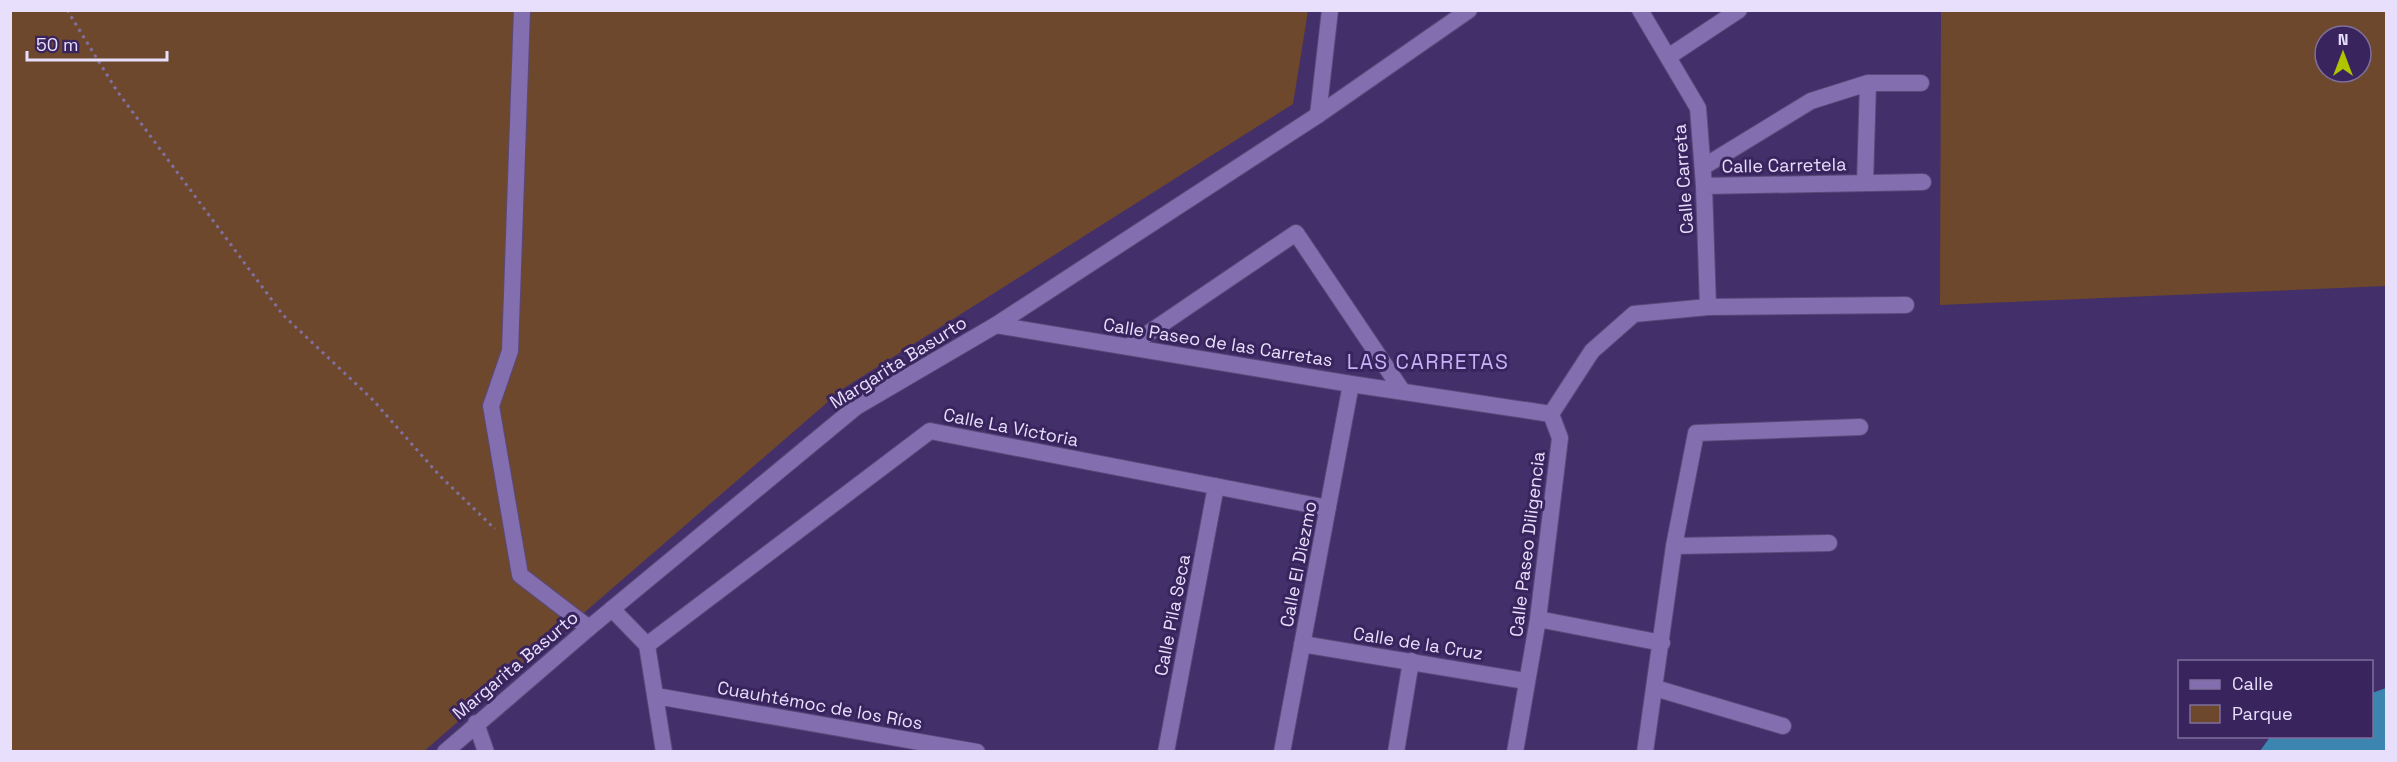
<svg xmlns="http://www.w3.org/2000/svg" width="2397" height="762" font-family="'Space Grotesk',sans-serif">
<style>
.green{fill:#6d482c;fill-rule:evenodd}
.water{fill:#3b85b0}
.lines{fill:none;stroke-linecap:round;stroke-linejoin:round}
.minor-casing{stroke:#5b497a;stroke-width:18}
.tertiary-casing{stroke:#5b497a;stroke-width:18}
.path{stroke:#80709f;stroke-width:3;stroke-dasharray:3 4.5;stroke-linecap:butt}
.minor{stroke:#836fb0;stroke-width:16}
.tertiary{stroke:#836fb0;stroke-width:16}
.labels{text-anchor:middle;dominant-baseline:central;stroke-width:6;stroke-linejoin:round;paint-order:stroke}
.street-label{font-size:18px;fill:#e7dffc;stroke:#39245e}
.quarter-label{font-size:21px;letter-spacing:1.5px;fill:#c6b2f8;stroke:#39245e}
</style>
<rect width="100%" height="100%" fill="#432f69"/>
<path class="green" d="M10,11H1308L1293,104L844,388L423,752L11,751Z
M1941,11H2386V286L1940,305ZM2325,36H2361V72H2325Z"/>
<path class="water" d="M2386,688V751H2260L2270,737L2372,736V693Z"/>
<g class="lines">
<defs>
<path id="minor" d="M522,10L510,351L491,406L520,575L589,628
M1640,10L1698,108L1704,186L1708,307
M1668,57L1739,10
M1318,115L1469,10
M1318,115L1330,10
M1703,167L1811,101L1868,83H1921
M1865,183L1868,83
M1704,186L1923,182
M996,325L1351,384L1551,414L1592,351L1634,314L1708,307L1906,305
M1128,347L1296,233L1403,392
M1674,546L1829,543
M612,609L647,645L664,752
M1538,619L1662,643
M1302,644L1526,681
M647,645L930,431L1328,508
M1655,688L1783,726
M656,696L977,752
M1166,752L1216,486
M1282,752L1351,384
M1396,752L1411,661
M1515,752L1538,619L1560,438L1551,414
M1645,752L1674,546L1696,433L1860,427"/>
<path id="tertiary" d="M476,723L486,752
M445,752L589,628L856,407L996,325L1318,115"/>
</defs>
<use href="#minor" class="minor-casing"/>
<use href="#tertiary" class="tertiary-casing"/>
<path class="path" d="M67,10L117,91L283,315L372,399L440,476L495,529"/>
<use href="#minor" class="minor"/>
<use href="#tertiary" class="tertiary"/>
</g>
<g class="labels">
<g class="street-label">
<text transform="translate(1784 165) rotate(-1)">Calle Carretela</text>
<text transform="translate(1683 179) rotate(-94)">Calle Carreta</text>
<text transform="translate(1218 342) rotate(9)">Calle Paseo de las Carretas</text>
<text transform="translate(898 362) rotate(-32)">Margarita Basurto</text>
<text transform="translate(1011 427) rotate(11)">Calle La Victoria</text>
<text transform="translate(1527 544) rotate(-83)">Calle Paseo Diligencia</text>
<text transform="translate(1298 564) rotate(-79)">Calle El Diezmo</text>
<text transform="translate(1172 615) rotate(-79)">Calle Pila Seca</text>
<text transform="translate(1418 643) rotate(9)">Calle de la Cruz</text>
<text transform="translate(515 665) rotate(-40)">Margarita Basurto</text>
<text transform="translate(820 705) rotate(10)">Cuauhtémoc de los Ríos</text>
</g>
<g class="quarter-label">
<text x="1428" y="361">LAS CARRETAS</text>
</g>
</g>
<rect width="2397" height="762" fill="none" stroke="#e7dffc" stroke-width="24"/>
<rect x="2178" y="660" width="195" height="78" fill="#39245e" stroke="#7f6f9d" stroke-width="1.5"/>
<rect x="2190" y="680" width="30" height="9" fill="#836fb0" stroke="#7f6f9d" stroke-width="1.5"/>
<text x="2232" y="690" font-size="18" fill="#e7dffc">Calle</text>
<rect x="2190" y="705" width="30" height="18" fill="#6d482c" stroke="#7f6f9d" stroke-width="1.5"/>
<text x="2232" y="720" font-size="18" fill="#e7dffc">Parque</text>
<g transform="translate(2343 54)"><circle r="28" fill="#39245e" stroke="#7f6f9d" stroke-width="1.5"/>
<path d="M0-4.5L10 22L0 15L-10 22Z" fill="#b0c500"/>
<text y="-9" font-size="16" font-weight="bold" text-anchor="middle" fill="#e7dffc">N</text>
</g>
<path d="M27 51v9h140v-9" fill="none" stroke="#e7dffc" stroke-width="3"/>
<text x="36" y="51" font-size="18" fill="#e7dffc" stroke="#39245e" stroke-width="4.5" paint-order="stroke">50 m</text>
</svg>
